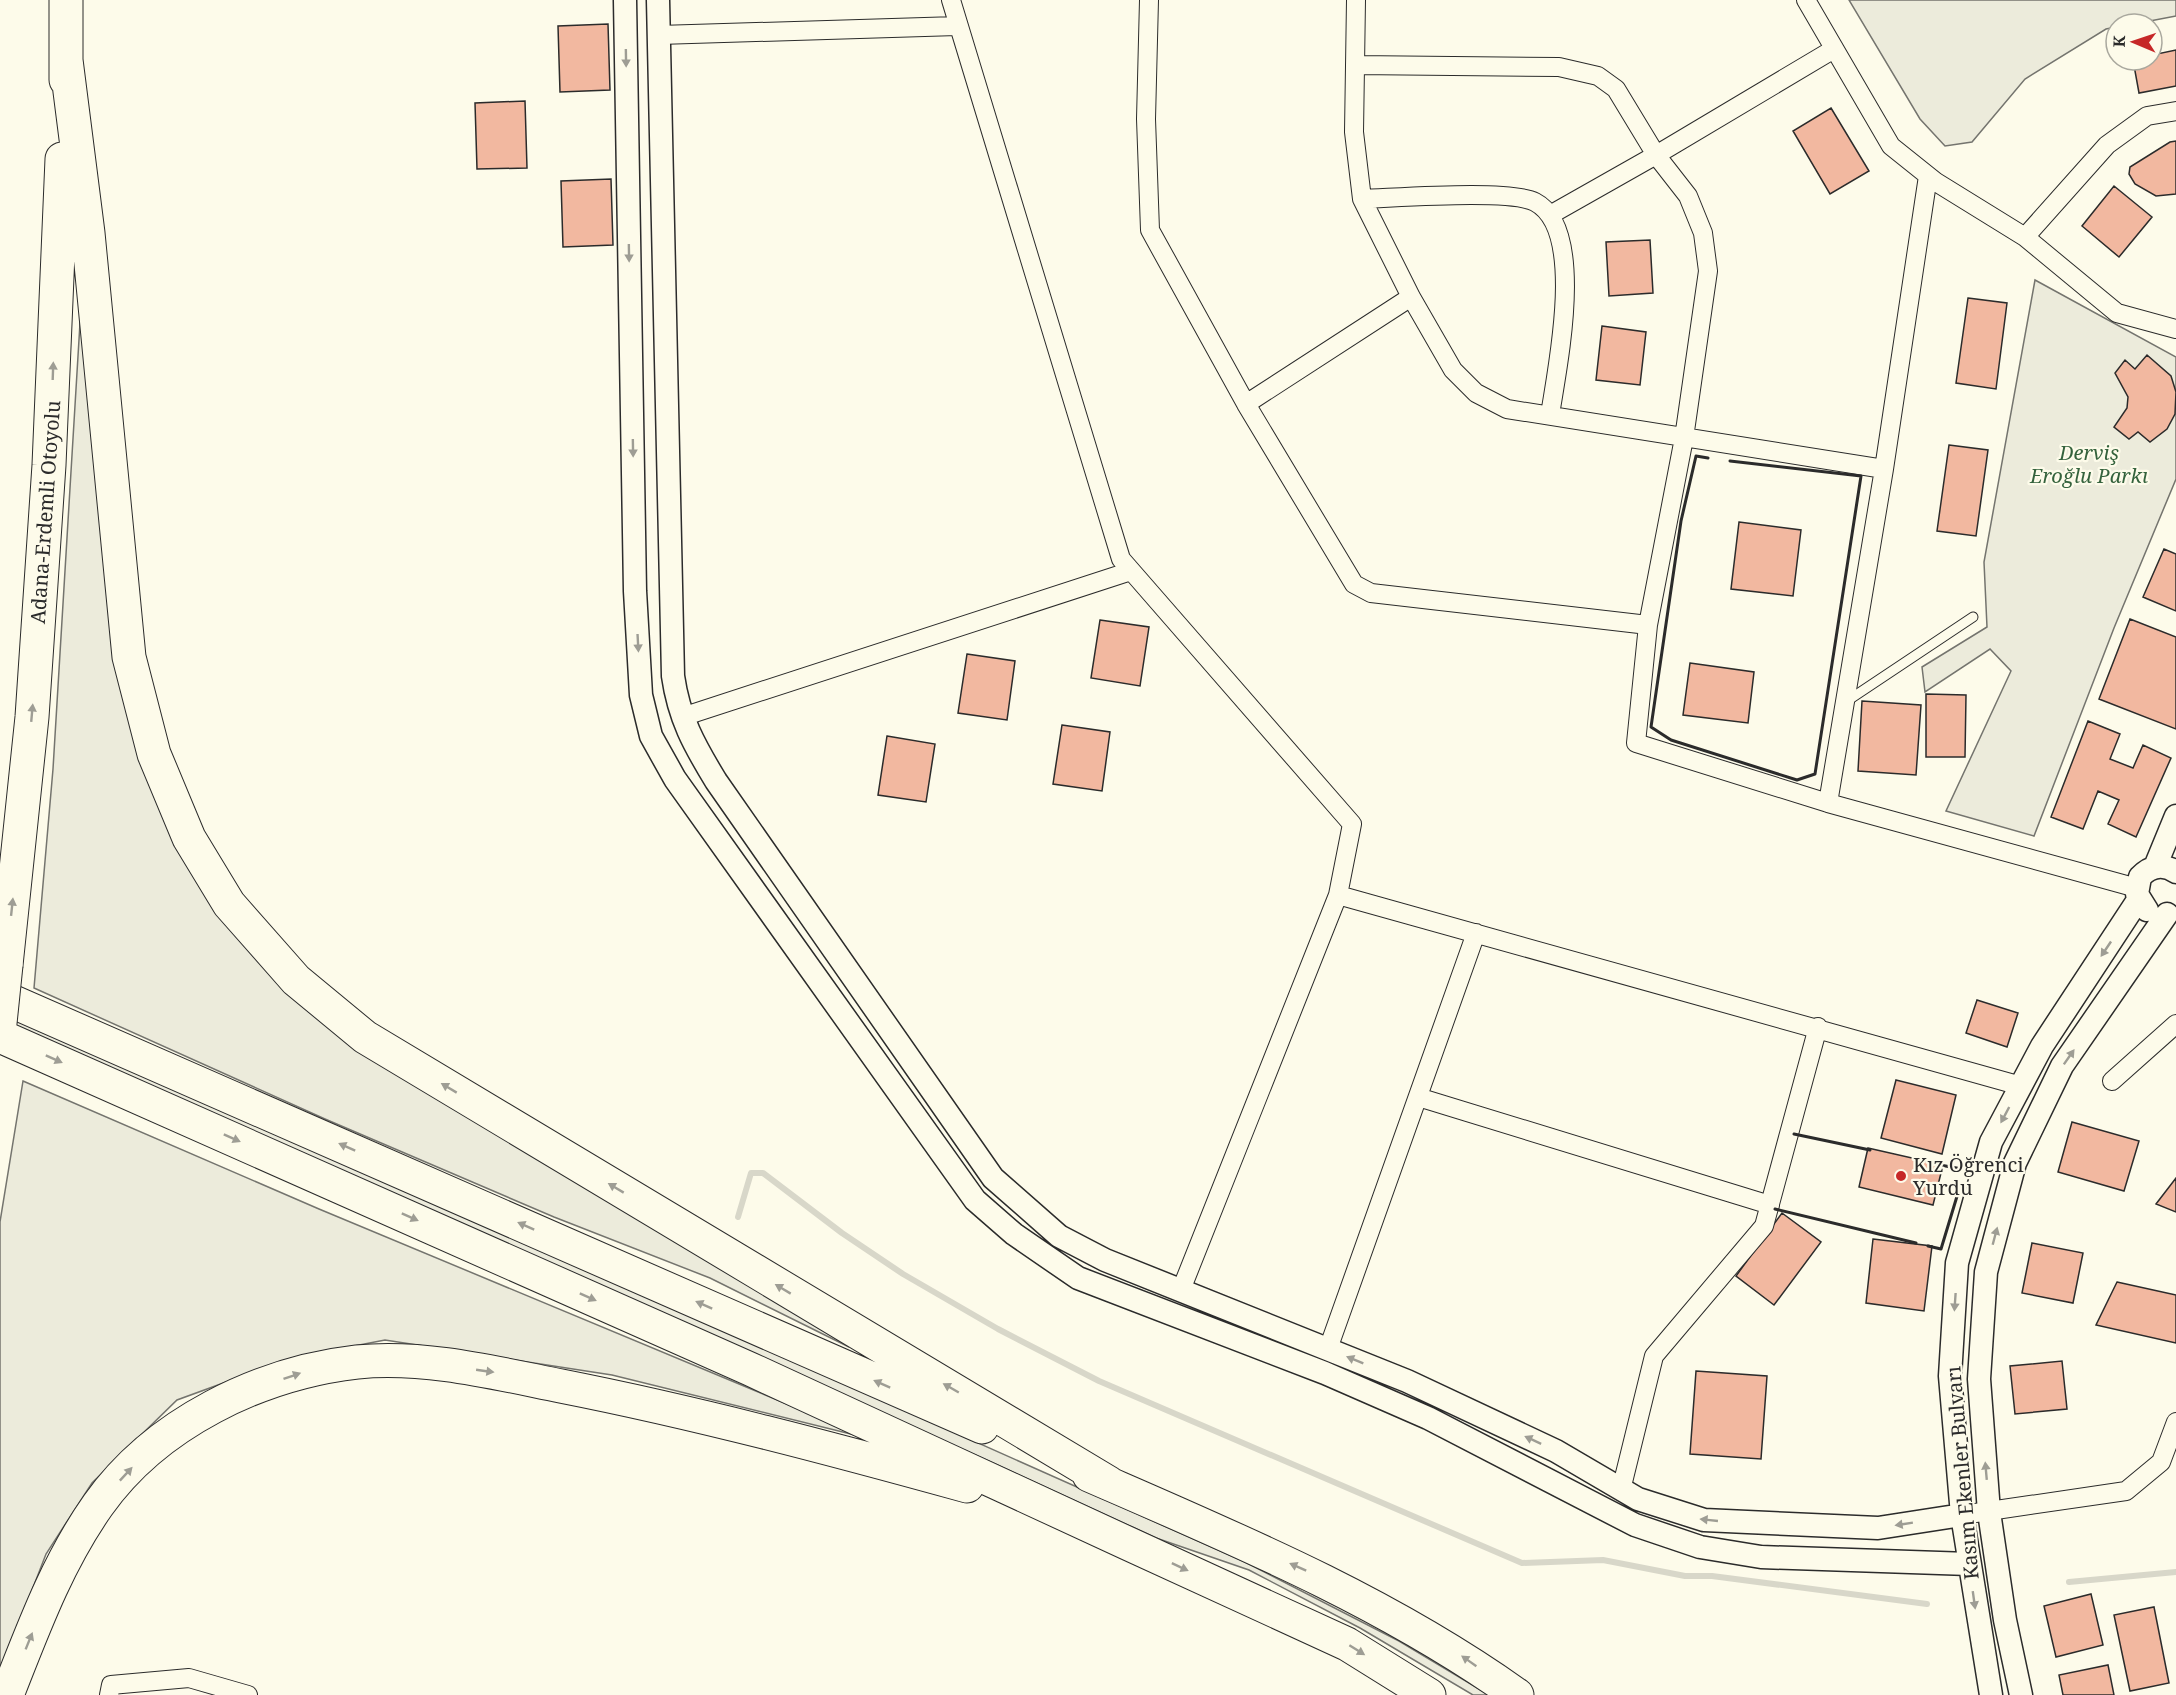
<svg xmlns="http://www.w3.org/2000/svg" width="2176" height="1695" font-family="'Noto Serif',serif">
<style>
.green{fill:#ecebdb;stroke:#74746e;stroke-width:1.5}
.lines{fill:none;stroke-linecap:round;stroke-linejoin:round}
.stream{stroke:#d8d7c9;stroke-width:6}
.building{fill:#f2b8a0;stroke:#2b2b2b;stroke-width:1.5}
.service-casing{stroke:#2b2b2b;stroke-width:11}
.minor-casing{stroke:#2b2b2b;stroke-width:20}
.tertiary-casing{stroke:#2b2b2b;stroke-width:25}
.motorway-casing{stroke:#2b2b2b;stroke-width:35}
.service{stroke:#fdfbea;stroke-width:9}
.minor{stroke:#fdfbea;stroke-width:18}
.tertiary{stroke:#fdfbea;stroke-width:22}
.motorway{stroke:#fdfbea;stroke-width:33}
.motorway-bridge-casing{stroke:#2b2b2b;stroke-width:35;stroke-linecap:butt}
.motorway-bridge{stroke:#fdfbea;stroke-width:33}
.wall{stroke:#2b2b2b;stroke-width:3}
.oneway{fill:#9e9d94}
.poi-dot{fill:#c62828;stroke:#fdfbea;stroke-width:2}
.labels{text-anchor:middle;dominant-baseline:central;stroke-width:4.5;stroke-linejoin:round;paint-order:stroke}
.park-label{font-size:20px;font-style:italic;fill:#34623c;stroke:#fdfbea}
.street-label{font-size:20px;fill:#2b2b2b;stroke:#fdfbea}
.poi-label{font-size:20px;fill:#2b2b2b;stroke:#fdfbea;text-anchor:start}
</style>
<rect width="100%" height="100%" fill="#fdfbea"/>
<path class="green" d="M1849,0H2176V16L2134,24H2116V27L2106,29L2025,79L1972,142L1945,146L1920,119Z
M2035,280L2176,357V479L2114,628L2034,836L1946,811L2011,671L1990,649L1925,692L1922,667L1987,627L1984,562Z
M82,290L119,665L283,988L712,1257L849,1347L710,1278L554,1217L325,1119L34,988L53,769Z
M0,1007L1243,1561L1399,1641L1489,1695H1473L1360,1628L1249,1570L1156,1538L991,1462L0,1022Z
M23,1081L319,1209L871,1439L612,1375L385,1340L292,1358L177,1400L92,1483L46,1554L0,1673V1222Z"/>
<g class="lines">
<path class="stream" d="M738,1217L751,1173H763L842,1233L903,1274L998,1329L1099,1381L1522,1563L1603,1560L1685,1576H1712L1927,1604
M2069,1582L2176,1572"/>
</g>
<path class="building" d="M608,24L610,90L560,92L558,26Z
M2176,50V86L2139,93L2133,60H2152V55Z
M525,101L527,168L477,169L475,103Z
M1831,108L1869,171L1830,194L1793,131Z
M2176,141V194L2156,196L2135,184L2129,174L2130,167L2170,142Z
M611,179L613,245L563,247L561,181Z
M2114,186L2152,217L2119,257L2082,226Z
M1650,240L1653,293L1609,296L1606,242Z
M1968,298L2007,303L1996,389L1956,383Z
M1602,326L1646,332L1640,385L1596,380Z
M2147,355L2171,376L2176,392L2175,414L2167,429L2150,442L2138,432L2129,439L2114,427L2127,408L2128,397L2115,373L2125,360L2135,369Z
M1949,445L1988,450L1976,536L1937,531Z
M1739,522L1801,530L1793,596L1731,589Z
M2164,549L2176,554V611L2143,597Z
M2130,619L2176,637V729L2099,699Z
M1100,620L1149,627L1140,686L1091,678Z
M967,654L1015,661L1007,720L958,713Z
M1690,663L1754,672L1748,723L1683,715Z
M1926,694L1966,695L1965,757H1926Z
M1862,701L1921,705L1916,775L1858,771Z
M2088,721L2120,734L2110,759L2133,768L2143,745L2171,758L2136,837L2108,824L2119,800L2098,791L2083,829L2051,817Z
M1062,725L1110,732L1102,791L1053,784Z
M887,736L935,744L926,802L878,795Z
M1977,1000L2018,1013L2007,1047L1966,1033Z
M1896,1080L1956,1095L1942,1154L1881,1138Z
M2072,1122L2139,1141L2124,1191L2058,1172Z
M1868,1148L1943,1165L1933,1205L1859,1187Z
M2176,1178V1212L2156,1204Z
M1782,1213L1821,1242L1774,1305L1736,1276Z
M1873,1239L1932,1246L1924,1311L1866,1303Z
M2032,1243L2083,1253L2073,1303L2022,1293Z
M2117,1282L2176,1295V1343L2096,1325Z
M2062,1361L2067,1409L2015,1414L2010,1366Z
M1696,1371L1767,1376L1761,1459L1690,1454Z
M2091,1594L2103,1645L2056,1657L2044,1606Z
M2154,1607L2169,1683L2130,1691L2114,1615Z
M2108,1665L2114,1695H2063L2059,1675Z"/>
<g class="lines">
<defs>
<path id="service" d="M1847,701L1973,617"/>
<path id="minor" d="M951,0L1121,559L1352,824L1338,895L1181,1290
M1149,0L1146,119L1150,230L1246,404L1354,584L1371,593L1648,625
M1356,0L1354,132L1362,199L1411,297L1453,370L1476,393L1507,409L1884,469
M1806,0L1891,146L1936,182L2025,237L2117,313L2176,329
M659,35L957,26
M1355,65L1559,67L1598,76L1616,89L1656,155L1688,196L1703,233L1708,271L1684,438L1648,625L1636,743L1828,803L2137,888
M1362,199C1396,198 1510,189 1535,202C1587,229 1557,368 1550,415
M1550,215L1656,155L1834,49
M2025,237L2107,145L2147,116L2176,111
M1246,404L1411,297
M682,717L1131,571
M1828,803L1884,469L1928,176
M1338,895L2021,1086
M2112,1081L2176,1024
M1418,1097L1770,1205
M1328,1349L1476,933
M1621,1490L1654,1356L1764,1226L1818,1027
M1962,1515L2126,1491L2161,1462L2176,1422
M109,1695L111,1685L189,1678L248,1695"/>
<path id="tertiary" d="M625,0L635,591L641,695L651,736L675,779L975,1200L1014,1234L1078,1278L1325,1373L1428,1418L1635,1525L1700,1547L1761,1557L1969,1564
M658,0L673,676C679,718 694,745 716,781L993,1178L1059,1236L1105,1260L1407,1381L1556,1451L1638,1499L1704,1520L1878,1528L1962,1515
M2155,867L2176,816
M2147,910L2137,894L2140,877C2150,866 2163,863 2176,872
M1991,1695L1962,1515L1950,1376L1957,1263L1991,1142L2042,1046L2138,900
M2021,1695L2005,1620L1989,1512L1979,1379L1986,1272L2015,1163L2062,1066L2167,914"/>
<path id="motorway" d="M66,60L88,233L129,657L154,754L189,838L229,904L296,980L365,1037L1109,1483
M66,80V0
M6,965L32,717L49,465L62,159
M0,996L982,1427
M0,1036L750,1369L1127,1543L1347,1644L1429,1695
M1089,1475C1236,1539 1385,1601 1517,1695
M7,1695C33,1629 57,1563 98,1505C156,1423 260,1373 357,1362C424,1355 496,1373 561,1386C698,1413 833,1449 967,1486"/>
</defs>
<use href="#service" class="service-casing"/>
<use href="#minor" class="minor-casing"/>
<use href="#tertiary" class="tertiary-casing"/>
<use href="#motorway" class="motorway-casing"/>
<use href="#service" class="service"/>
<use href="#minor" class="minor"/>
<use href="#tertiary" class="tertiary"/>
<use href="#motorway" class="motorway"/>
<defs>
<path id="motorway-bridge" d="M0,1023L6,965"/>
</defs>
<use href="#motorway-bridge" class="motorway-bridge-casing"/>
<use href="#motorway-bridge" class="motorway-bridge"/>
<path class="wall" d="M1708,458L1696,456L1681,521L1651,727L1671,740L1797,780L1815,774L1861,476L1730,461
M1794,1134L1870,1150
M1940,1165L1962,1169
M1775,1209L1916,1243
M1928,1246L1941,1249L1958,1193"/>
</g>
<defs><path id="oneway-solid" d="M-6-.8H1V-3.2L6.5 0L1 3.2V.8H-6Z" transform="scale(1.5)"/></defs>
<g class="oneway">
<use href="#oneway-solid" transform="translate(626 58) rotate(89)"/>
<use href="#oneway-solid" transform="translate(629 253) rotate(89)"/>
<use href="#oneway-solid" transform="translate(53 371) rotate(-88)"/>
<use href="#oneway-solid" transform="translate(633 448) rotate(89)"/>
<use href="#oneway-solid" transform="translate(638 643) rotate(87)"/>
<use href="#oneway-solid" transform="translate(32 713) rotate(-85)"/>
<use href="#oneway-solid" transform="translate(12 907) rotate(-84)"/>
<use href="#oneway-solid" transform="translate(2106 949) rotate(124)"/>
<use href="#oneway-solid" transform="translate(2069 1057) rotate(-55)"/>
<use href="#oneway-solid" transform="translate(54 1059) rotate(24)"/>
<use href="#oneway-solid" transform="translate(449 1088) rotate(-149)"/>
<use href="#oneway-solid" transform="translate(2005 1115) rotate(118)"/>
<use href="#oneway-solid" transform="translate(232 1138) rotate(24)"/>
<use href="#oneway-solid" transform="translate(347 1147) rotate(-156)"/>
<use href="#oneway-solid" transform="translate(616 1188) rotate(-149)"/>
<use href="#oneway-solid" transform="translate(410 1217) rotate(24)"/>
<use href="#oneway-solid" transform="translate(526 1226) rotate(-156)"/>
<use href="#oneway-solid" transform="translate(1995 1236) rotate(-75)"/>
<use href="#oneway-solid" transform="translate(783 1289) rotate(-149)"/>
<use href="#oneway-solid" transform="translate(588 1297) rotate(24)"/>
<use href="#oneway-solid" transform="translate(1955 1302) rotate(94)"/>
<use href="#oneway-solid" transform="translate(704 1305) rotate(-156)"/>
<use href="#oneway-solid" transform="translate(1355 1360) rotate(-158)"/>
<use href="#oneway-solid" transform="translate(485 1371) rotate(8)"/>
<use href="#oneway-solid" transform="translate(292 1376) rotate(-19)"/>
<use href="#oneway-solid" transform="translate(882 1384) rotate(-156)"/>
<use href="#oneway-solid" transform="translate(951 1388) rotate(-150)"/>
<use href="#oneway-solid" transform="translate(1533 1440) rotate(-155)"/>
<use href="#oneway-solid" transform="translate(1986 1471) rotate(-95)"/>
<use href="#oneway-solid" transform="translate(126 1474) rotate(-47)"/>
<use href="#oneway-solid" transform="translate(1709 1520) rotate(-174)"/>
<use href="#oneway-solid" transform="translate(1904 1524) rotate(171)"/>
<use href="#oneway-solid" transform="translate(1180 1567) rotate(25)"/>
<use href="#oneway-solid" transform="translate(1298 1567) rotate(-156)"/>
<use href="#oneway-solid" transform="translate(1974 1600) rotate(82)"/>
<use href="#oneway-solid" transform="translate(29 1641) rotate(-68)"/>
<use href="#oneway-solid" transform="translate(1357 1650) rotate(32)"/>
<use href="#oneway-solid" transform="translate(1469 1661) rotate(-145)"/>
</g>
<circle class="poi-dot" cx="1901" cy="1176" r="6"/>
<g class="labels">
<g class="park-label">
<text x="2089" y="452">Derviş<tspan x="2089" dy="23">Eroğlu Parkı</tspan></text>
</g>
<g class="street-label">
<text transform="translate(45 512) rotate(-86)">Adana-Erdemli Otoyolu</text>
<text transform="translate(1962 1473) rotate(-95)">Kasım Ekenler Bulvarı</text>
</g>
<g class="poi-label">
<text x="1913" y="1164">Kız Öğrenci<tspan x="1913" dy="23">Yurdu</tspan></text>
</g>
</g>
<g transform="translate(2134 42) rotate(272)"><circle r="28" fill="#fdfbea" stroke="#a9a89e" stroke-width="1.5"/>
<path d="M0-4.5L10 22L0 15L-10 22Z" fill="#c62828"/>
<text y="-9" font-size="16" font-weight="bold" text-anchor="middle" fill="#2b2b2b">K</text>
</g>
</svg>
